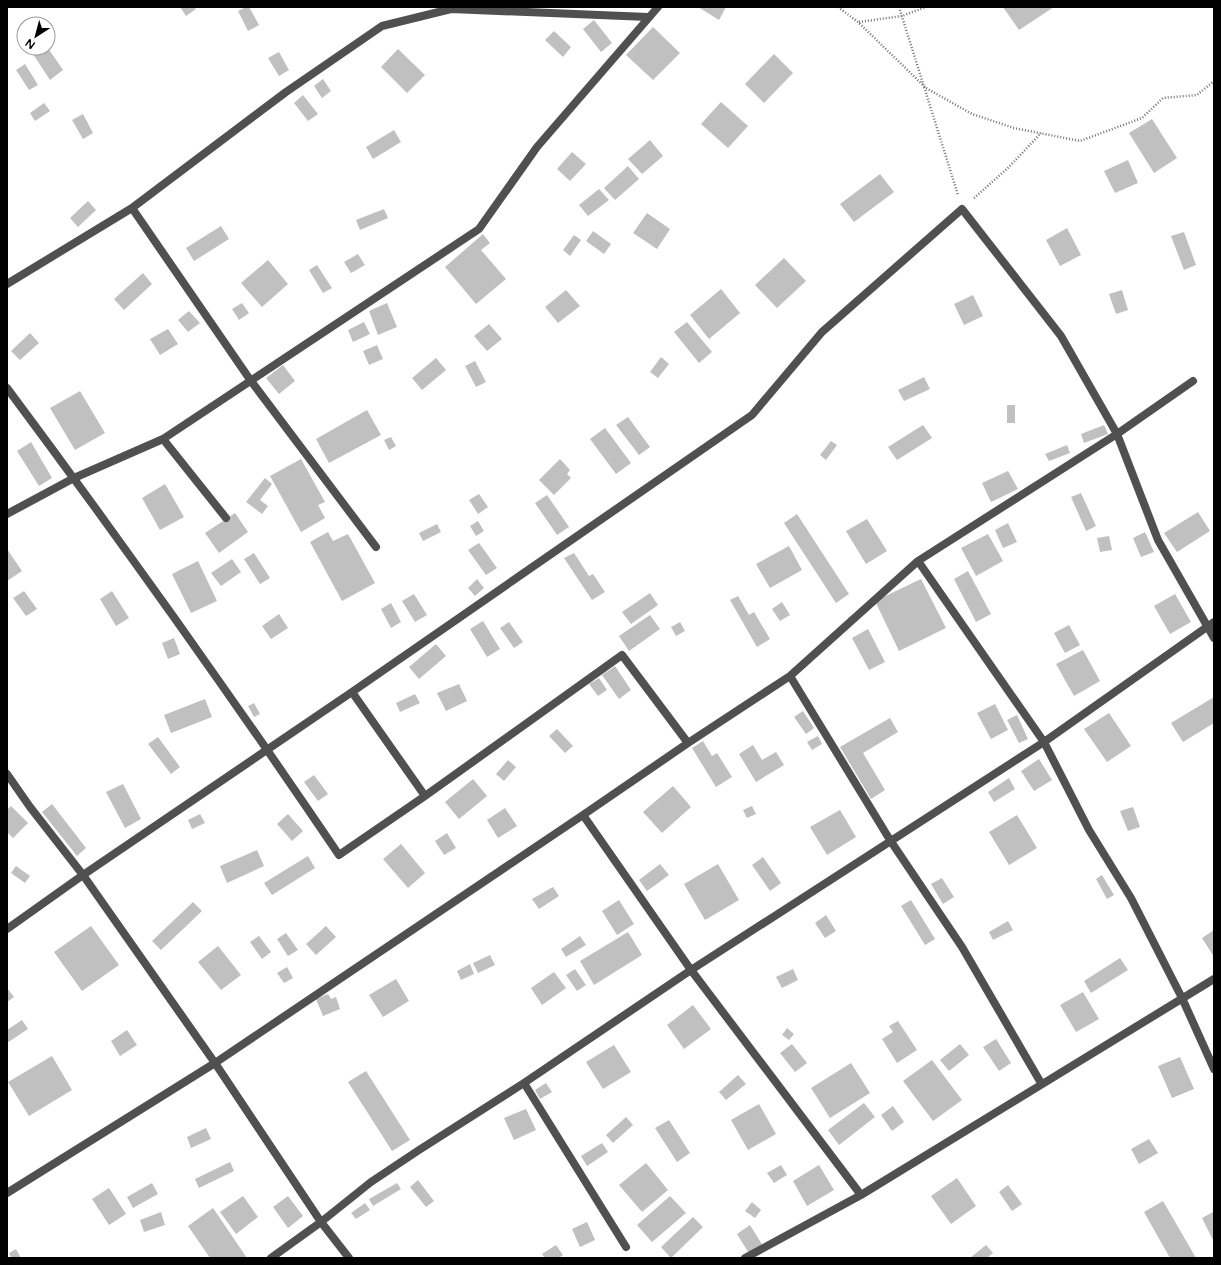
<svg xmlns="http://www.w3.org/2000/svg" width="1221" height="1265" font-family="'Varela Round',sans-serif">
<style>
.building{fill:#c0c0c0}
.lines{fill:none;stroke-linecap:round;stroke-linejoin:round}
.path{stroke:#727272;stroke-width:2.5;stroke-dasharray:1 2;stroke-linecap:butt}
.minor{stroke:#505050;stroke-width:8}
</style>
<rect width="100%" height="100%" fill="#fff"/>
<path class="building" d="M180,7H194L196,9L186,16Z
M246,7H249L259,25L248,31L238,11Z
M698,7H726L719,20Z
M1003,7H1054L1019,30Z
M594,20L612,43L601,52L583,29Z
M653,27L680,53L653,80L626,55Z
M554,31L571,47L563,57L545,40Z
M29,48H48L63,70L50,80Z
M398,49L425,75L407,93L381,67Z
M279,52L289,70L279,76L268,58Z
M774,54L793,73L764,103L745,84Z
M25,64L38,85L29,90L16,70Z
M323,79L331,91L322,98L314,86Z
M303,95L318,114L308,121L294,103Z
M721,102L748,126L728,148L701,124Z
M44,103L50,111L35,121L30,113Z
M83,114L93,133L83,139L72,120Z
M1152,119L1177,158L1154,173L1129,133Z
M394,130L401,142L373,159L366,147Z
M650,140L663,156L642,174L628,159Z
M572,152L586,164L570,181L557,169Z
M1128,160L1138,183L1115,193L1104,171Z
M628,166L639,179L615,200L604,188Z
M880,174L894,192L854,222L840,204Z
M599,189L609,200L588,216L579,205Z
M88,201L96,210L78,227L70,218Z
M384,209L388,218L360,230L356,220Z
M647,213L670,229L657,249L633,233Z
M221,226L229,239L194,261L186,248Z
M1067,228L1081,255L1060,266L1046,240Z
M593,231L611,244L604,254L586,241Z
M1184,232L1196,265L1184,270L1171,236Z
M483,234L490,243L481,250L506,279L476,304L445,267Z
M574,235L581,240L570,256L563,250Z
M358,254L365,265L351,273L344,262Z
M784,258L806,281L777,308L755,285Z
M268,260L288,284L262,307L241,283Z
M317,265L332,288L323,293L309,270Z
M143,273L152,284L124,310L114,299Z
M721,289L740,313L709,339L690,315Z
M566,290L580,306L558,323L545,307Z
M1122,290L1128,310L1116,314L1109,294Z
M973,295L983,316L964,325L954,304Z
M242,303L249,313L239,320L232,309Z
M387,303L397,327L378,335L369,311Z
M189,311L200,323L188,332L178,320Z
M364,322L370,334L353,342L348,330Z
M687,322L712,352L699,363L674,332Z
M489,324L502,339L487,351L474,336Z
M168,329L178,344L160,355L150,339Z
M30,333L39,343L20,360L11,351Z
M377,345L383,359L369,365L363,351Z
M661,357L669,364L658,378L650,372Z
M436,358L446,370L422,390L412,378Z
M475,361L486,382L476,387L465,366Z
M283,365L295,381L279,394L266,378Z
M924,377L930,389L904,401L898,390Z
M80,391L105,433L75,450L50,408Z
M1007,405H1015V423H1007Z
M367,410L381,435L329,463L316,439Z
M628,417L650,447L639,455L616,425Z
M923,425L932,438L897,460L888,447Z
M1104,425L1108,434L1084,443L1081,434Z
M605,428L631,463L616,474L590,439Z
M391,437L396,446L389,450L384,440Z
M831,441L837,445L826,460L820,455Z
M31,442L52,478L39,486L17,451Z
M1067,445L1070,453L1049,461L1045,454Z
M301,459L325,502L318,505L325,518L301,532L270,476Z
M560,459L570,470L567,474L571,478L554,495L539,480Z
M1008,471L1018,489L991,502L982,483Z
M265,478L272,484L260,500L268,506L262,514L246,502Z
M165,484L184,517L160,530L142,498Z
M1081,493L1096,526L1086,531L1071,497Z
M479,494L488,507L478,514L469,500Z
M547,495L569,527L557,535L535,503Z
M1198,512L1210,531L1177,552L1164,533Z
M235,513L248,532L219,553L205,533Z
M797,514L849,594L836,603L784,523Z
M867,519L887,551L866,564L846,531Z
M478,521L484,531L476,536L470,526Z
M1008,523L1017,542L1003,548L995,530Z
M437,524L441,532L423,541L419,533Z
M328,532L333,541L348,534L375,583L342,601L310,542Z
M1145,532L1154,552L1141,557L1133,538Z
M988,534L1003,561L976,576L961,548Z
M1109,536L1112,550L1100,552L1097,538Z
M479,543L497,568L486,575L468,550Z
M789,546L802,570L770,588L756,564Z
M7,549L22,571L7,581Z
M254,553L270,578L260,584L244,559Z
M574,553L589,576L593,574L605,592L592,600L564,558Z
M232,559L241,572L221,586L211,573Z
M198,561L217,601L191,613L172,574Z
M968,571L991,614L976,622L954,579Z
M477,579L484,588L475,596L468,588Z
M921,579L946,628L899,651L875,601Z
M24,591L37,609L26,616L13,598Z
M112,591L129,618L116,626L100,599Z
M650,593L658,605L631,624L622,612Z
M414,594L427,615L415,622L402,601Z
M1175,594L1191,622L1170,634L1154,606Z
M738,596L749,615L754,612L770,639L757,647L730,600Z
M782,602L790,615L780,621L772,609Z
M391,603L401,622L391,628L381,609Z
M279,614L288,628L271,639L262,626Z
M650,615L660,629L629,651L619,636Z
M483,621L500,649L487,657L470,629Z
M509,622L523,642L514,648L500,628Z
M680,622L685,631L676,636L671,627Z
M1069,625L1080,645L1065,653L1054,633Z
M868,629L885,662L869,670L852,638Z
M174,638L180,654L168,659L162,643Z
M436,644L446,656L419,679L409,667Z
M1083,650L1100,681L1074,696L1056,664Z
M615,666L631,690L619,699L602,675Z
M599,678L607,690L598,696L589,684Z
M459,684L467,701L446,711L437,693Z
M415,694L420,703L400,712L396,703Z
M1214,697V723L1183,742L1171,723Z
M205,699L212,717L171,733L164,715Z
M254,703L260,714L254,717L248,706Z
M995,704L1008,730L991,739L977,713Z
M803,711L814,728L806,734L794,717Z
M1109,713L1131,746L1107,762L1084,729Z
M1017,715L1028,739L1019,743L1007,720Z
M890,718L898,732L863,753L885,790L871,799L840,747Z
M557,729L573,746L565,753L549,736Z
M818,736L822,744L812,750L807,742Z
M158,737L180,767L171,774L148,744Z
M703,741L712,756L717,753L732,777L716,787L692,748Z
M753,745L762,760L776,752L784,765L756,782L739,754Z
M1039,759L1052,780L1034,791L1021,771Z
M508,760L516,767L504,781L496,774Z
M314,775L328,794L318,801L304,782Z
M1009,778L1015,789L994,802L988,792Z
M473,779L487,796L459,819L445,802Z
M123,784L141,819L125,828L106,792Z
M673,786L691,807L662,833L643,812Z
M52,804L86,848L77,856L42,812Z
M11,806L28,823L13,838L7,832V810Z
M752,806L756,814L747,818L743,810Z
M1133,807L1140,827L1128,831L1120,811Z
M505,808L517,826L498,838L487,820Z
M840,810L856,837L827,855L810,827Z
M200,814L205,823L192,829L188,820Z
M288,814L303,831L292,841L277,824Z
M1017,815L1037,848L1009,865L989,832Z
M447,833L456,848L444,855L435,841Z
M401,844L425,873L408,888L383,859Z
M257,850L264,866L227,883L220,866Z
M308,856L315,868L272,895L264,883Z
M763,857L781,883L770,891L752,865Z
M660,864L669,875L647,891L639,880Z
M718,864L739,900L705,920L684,884Z
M16,866L30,876L25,883L11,873Z
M1102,875L1114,895L1107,899L1096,879Z
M942,878L954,897L943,904L931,884Z
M553,887L559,896L539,909L532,899Z
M619,900L634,924L617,935L602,911Z
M911,900L935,939L925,945L901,906Z
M193,902L202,911L161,950L152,941Z
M826,915L836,931L825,938L815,923Z
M1008,921L1013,930L993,940L989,932Z
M91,926L119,965L82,991L54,952Z
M326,926L336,937L316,955L306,944Z
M1214,930V957L1202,938Z
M628,932L642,955L594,985L580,961Z
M286,933L298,950L288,956L277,939Z
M259,936L271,952L262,959L250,942Z
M580,936L586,945L566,957L561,949Z
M218,946L241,975L221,990L198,962Z
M490,955L495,965L478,973L473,963Z
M1120,958L1128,970L1091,993L1084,981Z
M470,964L474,974L461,980L457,971Z
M287,967L293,978L284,983L277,973Z
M575,969L586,985L577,991L566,975Z
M793,969L798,980L782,988L776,977Z
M554,972L566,988L542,1005L531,988Z
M396,979L409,1001L383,1017L369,995Z
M7,988L14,997L7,1002Z
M1083,992L1099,1019L1076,1032L1060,1005Z
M328,994L331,999L336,997L340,1009L323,1016L316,999Z
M693,1005L711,1029L684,1049L667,1025Z
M22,1020L28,1029L7,1043V1030Z
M898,1021L917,1050L897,1063L882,1039L893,1032L889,1026Z
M787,1028L794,1034L789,1040L782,1035Z
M127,1030L137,1045L120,1056L111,1041Z
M996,1039L1011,1063L999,1071L983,1047Z
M792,1044L807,1063L795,1072L780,1053Z
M960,1044L969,1055L949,1071L940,1060Z
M614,1045L631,1072L603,1089L586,1062Z
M52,1056L72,1090L29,1116L8,1082Z
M1180,1057L1194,1089L1172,1098L1158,1066Z
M932,1060L962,1100L933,1121L903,1081Z
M851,1063L870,1093L830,1118L811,1088Z
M366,1071L410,1140L392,1151L348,1082Z
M738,1075L746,1084L726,1100L719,1092Z
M546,1083L552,1092L540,1099L535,1090Z
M864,1103L875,1117L839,1145L828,1130Z
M759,1104L776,1134L748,1150L731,1120Z
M893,1106L904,1122L892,1131L881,1115Z
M526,1109L536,1130L514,1140L504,1118Z
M626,1117L633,1125L613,1143L606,1135Z
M669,1120L690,1153L677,1162L655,1128Z
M206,1128L211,1139L191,1148L187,1137Z
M1149,1139L1158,1153L1139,1164L1131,1149Z
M602,1143L608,1152L587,1166L581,1156Z
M230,1162L234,1171L199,1188L195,1179Z
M646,1163L668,1190L642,1212L619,1185Z
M781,1165L787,1175L774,1183L767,1173Z
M819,1165L834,1190L807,1206L793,1181Z
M957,1178L976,1206L951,1224L931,1196Z
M418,1180L434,1201L426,1207L410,1187Z
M152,1183L158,1194L133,1208L127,1197Z
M397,1183L401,1189L373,1206L369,1199Z
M1008,1185L1022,1204L1012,1211L999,1192Z
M109,1188L126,1214L109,1225L92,1199Z
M243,1196L258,1217L236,1234L220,1212Z
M288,1196L303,1216L288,1228L273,1207Z
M670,1196L686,1213L652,1242L637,1225Z
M1163,1201L1196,1258H1170L1144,1212Z
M752,1202L761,1210L755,1218L745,1211Z
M365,1203L370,1210L356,1219L351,1213Z
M213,1208L247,1258H210L188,1226Z
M161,1212L165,1225L144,1232L140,1220Z
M1213,1212L1214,1213V1242L1202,1218Z
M693,1217L703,1227L671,1258L661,1247Z
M587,1222L595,1240L580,1247L572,1229Z
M750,1225L763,1246L750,1255L737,1234Z
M556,1245L563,1255L559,1258H545L542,1254Z
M986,1245L993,1253L987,1258H970Z
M16,1249L21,1258H11L9,1253Z"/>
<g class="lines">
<path class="path" d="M838,7L858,22L926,88L972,114L1014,128L1080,141L1142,118L1163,98L1197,95L1214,81
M899,7L958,195
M859,22L902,16L926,7
M974,198L1009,167L1041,133"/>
<path class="minor" d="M132,208L251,381L376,547
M7,284L132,208L286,92L382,26L451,9L648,17
M7,388C121,541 232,697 339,855L425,796L622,655L688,743
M163,439L226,518
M7,514L74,478L163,439L479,229L537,147L658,7
M918,561L1044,742L1089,830L1131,898L1182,998L1214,1069
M790,676L890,840L962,947L1041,1083
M352,692L425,796
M7,774L30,807L83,875L215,1063L321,1222L349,1258
M583,815L691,970L861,1195
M7,929L83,875L352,692L752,415L822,332L962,209L1061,336L1117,434L1158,540L1214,638
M524,1083L626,1247
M7,1193L215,1063L583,815L688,743L790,676L918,561L1117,434L1193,381
M271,1258L321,1222L371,1182L419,1150L524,1083L691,970L1044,742L1214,622
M745,1258L861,1195L1214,979"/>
</g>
<rect width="1221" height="1265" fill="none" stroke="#000000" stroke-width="16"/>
<g transform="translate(36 36) rotate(216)"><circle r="19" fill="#ffffff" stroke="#999999"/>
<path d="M0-3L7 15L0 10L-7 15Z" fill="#000000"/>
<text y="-6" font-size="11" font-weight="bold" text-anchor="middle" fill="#000000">N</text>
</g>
</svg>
